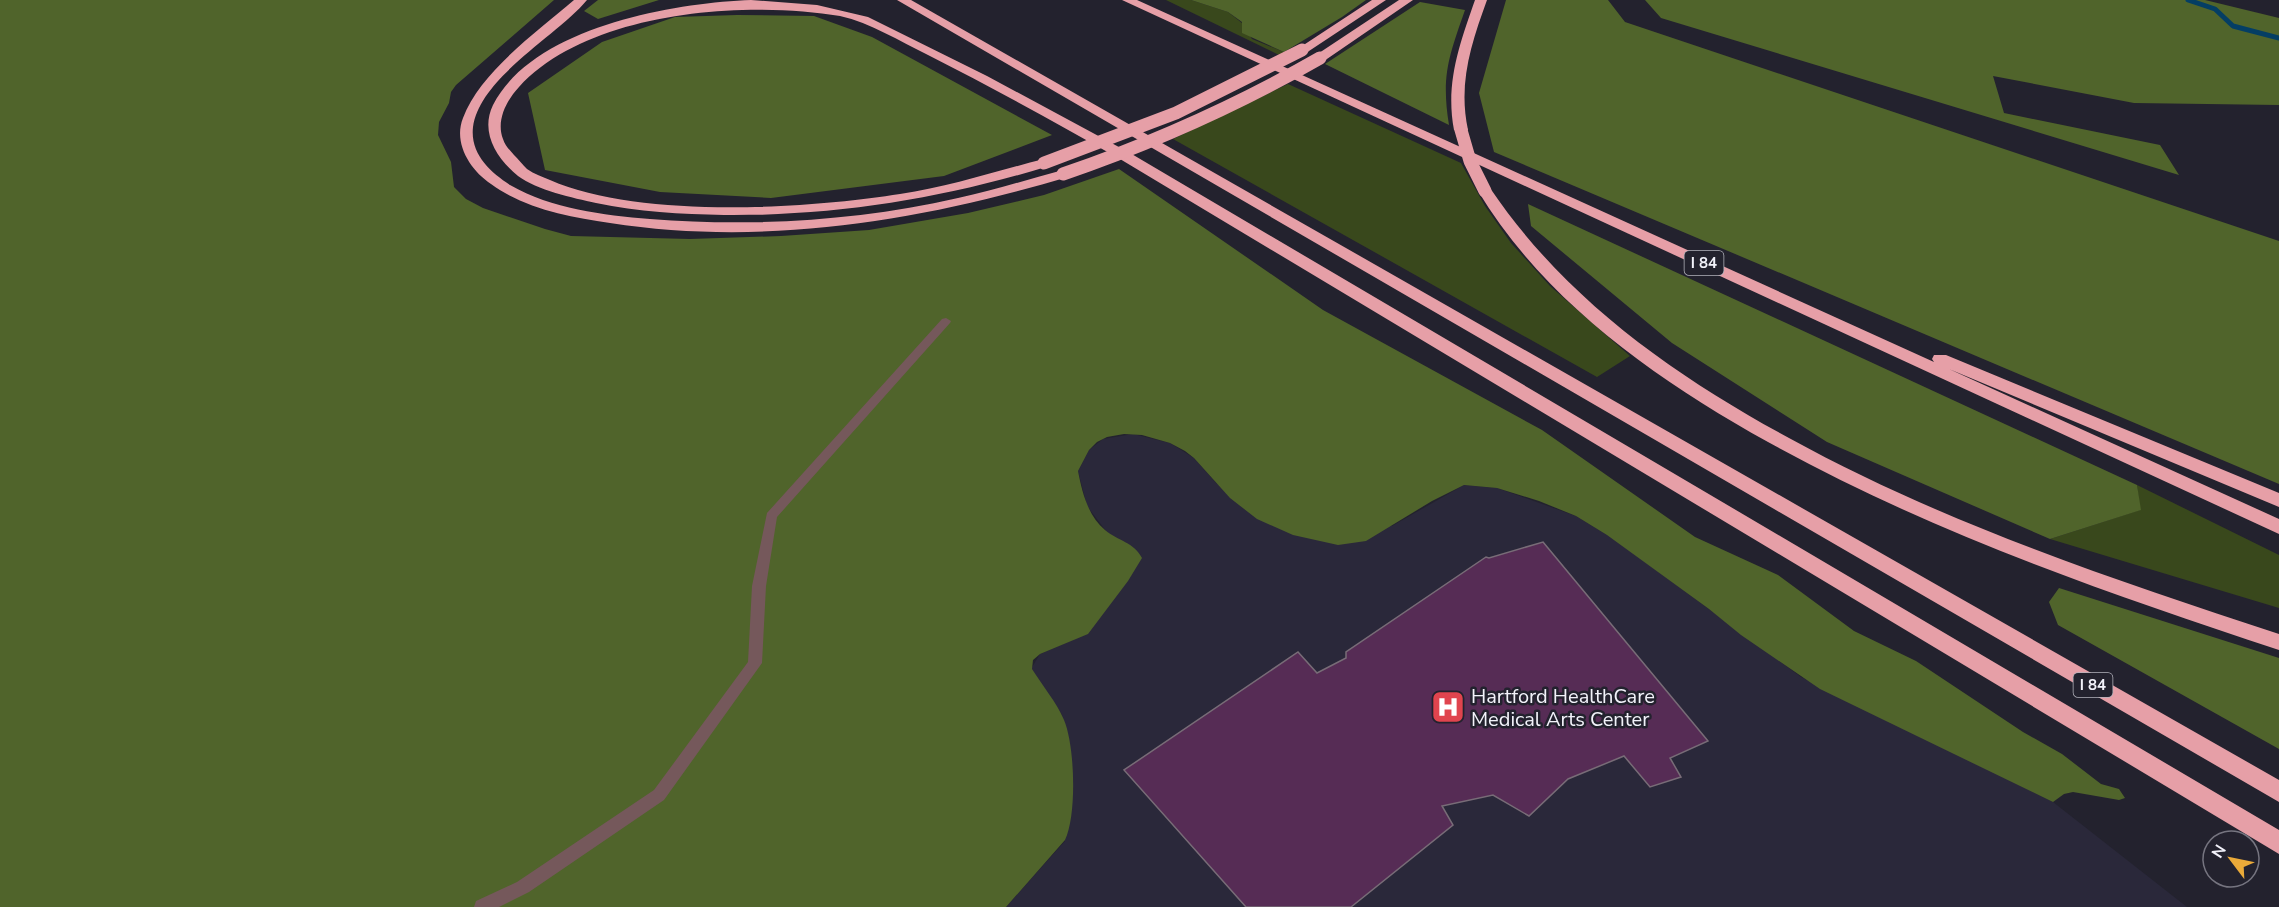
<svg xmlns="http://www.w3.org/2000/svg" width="2279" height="907" font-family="'Nunito Sans',sans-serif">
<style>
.built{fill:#2a283a}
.green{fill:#39481c}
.forest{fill:#50642b}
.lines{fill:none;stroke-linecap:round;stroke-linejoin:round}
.stream{stroke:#043e64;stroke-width:5}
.building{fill:#562c55;stroke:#786c77;stroke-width:1.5}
.service{fill:#75585b;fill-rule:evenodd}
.motorway{fill:#e69fa7;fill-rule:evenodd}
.motorway-bridge{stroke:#e69fa7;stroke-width:13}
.labels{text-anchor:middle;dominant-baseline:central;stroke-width:5;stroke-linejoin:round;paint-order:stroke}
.shield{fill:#23222e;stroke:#b4b4bd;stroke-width:1.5}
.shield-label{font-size:15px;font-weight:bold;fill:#f2f2fa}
.near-poi-label{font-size:20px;fill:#f2f2fa;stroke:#23222e;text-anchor:start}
</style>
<rect width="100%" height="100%" fill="#23222e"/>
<path class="built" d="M1133,434L1170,443L1194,458L1217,484L1392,526L1464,485L1497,488L1576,516L1614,539L1801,677L2053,802L2187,907H1006L1065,841L1062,715L1031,669L1040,654L1073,640L1106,531L1087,506L1078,471L1089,450L1103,439Z"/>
<path class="green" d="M1166,0H1191L1228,12L1242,23L1252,39L1284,52L1279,55Z
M1288,84L1461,163L1485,206L1511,243L1550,286L1630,356L1597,377L1173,139Z
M2137,485L2279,555V608L2050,539L2140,510Z"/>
<path class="forest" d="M0,0H554L456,85L451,92L449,103L439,122L438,135L451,162L454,187L466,199L483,208L545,229L571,236L690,239L781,236L869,230L968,213L1044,195L1119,169L1323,310L1542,430L1695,537L1778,575L1854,631L1916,661L2023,732L2062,754L2101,784L2119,789L2125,798L2119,800L2073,792L2064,794L2053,802L1820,689L1741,635L1709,609L1607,535L1576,516L1539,501L1497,488L1464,485L1432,501L1366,541L1338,545L1293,535L1257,519L1230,498L1194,458L1185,451L1170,443L1142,435L1124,434L1107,437L1097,442L1089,450L1078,471C1082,492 1088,516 1105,530C1118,541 1134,542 1142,558L1128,581L1088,634L1040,654L1033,660L1032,669C1042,685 1057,703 1064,720C1075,746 1077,815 1065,840L1006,907H0Z
M598,0H659L598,19L584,11Z
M1191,0H1366L1342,17L1284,52L1242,33V22L1228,12Z
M1506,0H1608L1625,22L2279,241V484L1494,152L1479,93Z
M1645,0H2205L2279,18V105L2134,103L1993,76L2004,113L2160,145L2179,175L1661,18Z
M1420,2L1465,10C1449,56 1441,76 1449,125L1325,64Z
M737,15L814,16L872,37L1052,135L944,176L771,198L660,192L545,170L528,93L602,42L675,17Z
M1528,204L2137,485L2141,510L2050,539L1827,442L1672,343L1531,226Z
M2059,588L2279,658V749L2058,625L2049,602Z"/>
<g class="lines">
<path class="stream" d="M2188,0L2215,9L2233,26L2279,38"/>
</g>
<path class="building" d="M1543,542L1708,741L1670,758L1681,777L1650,787L1624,756L1568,779L1529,816L1493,795L1442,806L1453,825L1351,907H1246L1124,770L1298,652L1317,673L1346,658V652L1486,557L1489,558Z"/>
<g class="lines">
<path class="service" d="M946,318L951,321L950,323L777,517L766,586L762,663L664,800L529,892L499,907H474L476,901L517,882L654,790L748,662L752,586L767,513L942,319Z"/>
<path class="motorway" d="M574,0H587C557,36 480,77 473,127C470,154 490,172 510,185C552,209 603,215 650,219C753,227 857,221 958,198C993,191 1028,179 1063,170L1070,174L1068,177C920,221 765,247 610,223C569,217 525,209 491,184C470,170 453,143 463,118C480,72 538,31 574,0Z
M751,0L817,5L868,17L987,76L1130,153L2279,830V854L1120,159C1057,123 993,88 928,55C899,41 871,23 840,16C745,0 588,11 519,87C506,101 496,121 503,139C505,146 510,150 514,155C518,159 523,165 527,169C534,174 543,177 550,180C639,219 805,209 900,194C949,187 996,171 1044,159L1051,163L1049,166C942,199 835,216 724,215C681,214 638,212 596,203C573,198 537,190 518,176C496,158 480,132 493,105C533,27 673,3 751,0Z
M897,0H911L2279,780V802Z
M1122,0H1137L1934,362L1932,359L1934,355H1946L2279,493V507L1949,369L2279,519V534Z
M1372,0H1386L1306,53H1298L1296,50Z
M1399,0H1413L1324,61H1316V55Z
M1475,0H1487C1471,44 1458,84 1468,130L1461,134L1454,130C1445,83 1460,43 1475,0Z
M1485,187L1490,188C1565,299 1673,375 1789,438C1944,523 2111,579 2279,634V650C2104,592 1930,532 1768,442C1657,380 1545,302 1478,191Z"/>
<path class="motorway-bridge" d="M1461,130L1470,161L1485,191
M1044,163L1176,113L1302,50
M1063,174C1153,143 1238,105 1320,58"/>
</g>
<defs>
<symbol id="hospital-square" viewBox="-11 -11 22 22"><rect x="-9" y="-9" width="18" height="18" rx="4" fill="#e0444e" stroke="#23222e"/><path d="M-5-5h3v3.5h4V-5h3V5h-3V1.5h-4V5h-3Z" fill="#fff"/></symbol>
</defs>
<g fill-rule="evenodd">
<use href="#hospital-square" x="1429" y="688" width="38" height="38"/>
</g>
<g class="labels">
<g class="shield">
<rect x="1684.5" y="251" width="39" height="24" rx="4.5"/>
<rect x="2073.5" y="673" width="39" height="24" rx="4.5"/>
</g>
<g class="shield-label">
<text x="1704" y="263">I 84</text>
<text x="2093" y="685">I 84</text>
</g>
<g class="near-poi-label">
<text x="1471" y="696">Hartford HealthCare<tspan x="1471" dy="23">Medical Arts Center</tspan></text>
</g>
</g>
<g transform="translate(2231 859) rotate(302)"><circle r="28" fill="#23222e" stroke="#767580" stroke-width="1.5"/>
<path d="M0-4.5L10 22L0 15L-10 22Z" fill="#eaaa39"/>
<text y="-9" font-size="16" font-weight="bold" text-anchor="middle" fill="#f2f2fa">N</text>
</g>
</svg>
